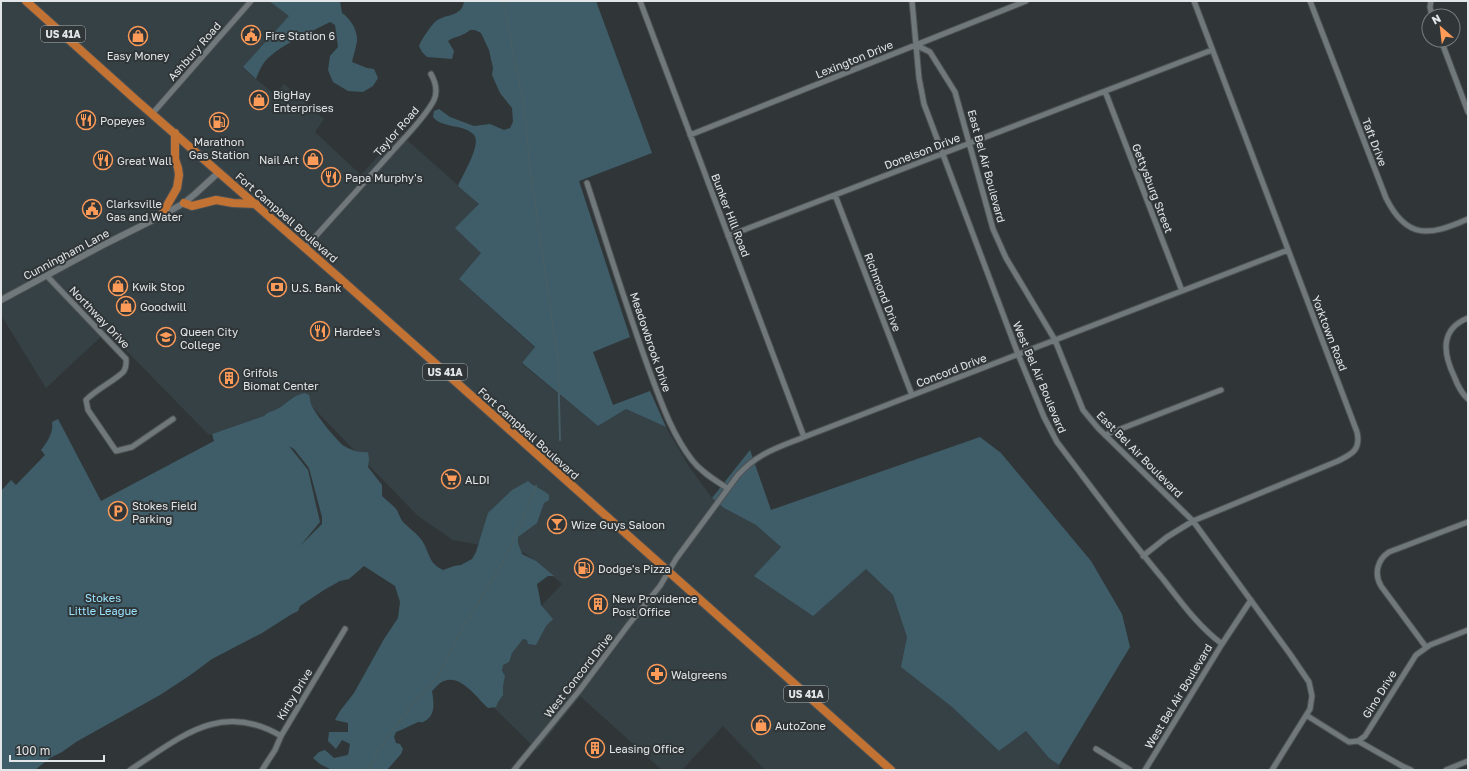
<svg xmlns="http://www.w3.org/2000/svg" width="1469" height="771" font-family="'Golos Text',sans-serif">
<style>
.built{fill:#364146}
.green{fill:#3f5d68;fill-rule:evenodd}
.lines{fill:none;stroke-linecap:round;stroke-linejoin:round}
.stream{stroke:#455d64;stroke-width:2}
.minor-casing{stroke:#4d5153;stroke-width:7}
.tertiary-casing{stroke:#4d5153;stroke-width:8}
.trunk-casing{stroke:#4d5153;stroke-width:10}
.minor{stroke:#71787b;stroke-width:5}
.tertiary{stroke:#71787b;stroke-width:6}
.trunk{stroke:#c27232;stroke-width:8}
.labels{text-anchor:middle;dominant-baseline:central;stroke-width:4;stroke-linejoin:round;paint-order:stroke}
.shield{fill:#303638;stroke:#adb1b3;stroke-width:1}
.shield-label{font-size:10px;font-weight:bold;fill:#e3e6e8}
.poi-label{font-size:11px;fill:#e3e6e8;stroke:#303638;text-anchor:start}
.street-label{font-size:11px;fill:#e3e6e8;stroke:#303638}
.park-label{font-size:11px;fill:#99e3ff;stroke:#303638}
</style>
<rect width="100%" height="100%" fill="#303638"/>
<path class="built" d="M1,1H269L290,16L243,68L275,95L284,84L324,119L315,132L361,175L399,133L479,204L481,253L459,279L535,348L522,364L598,426L626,409L666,427L688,465L712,498L724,508L756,525L781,547L755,576L866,569L893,595L907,637L902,667L952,707L999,751L1026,731L1049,758L1059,765V770H765L723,726L682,770H662L580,696L537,750L481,695L543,604L562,584L525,553L453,540L418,516L300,394L284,409L209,435L107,331L46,388L1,315Z"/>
<path class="green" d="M269,1H340L342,13C352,20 360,34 356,46C355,52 353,56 352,62L367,68L374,69L378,78L373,86L363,92L348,91L333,82L328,70L330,56L338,47L335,25L330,22C311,32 284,43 268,58C262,64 259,71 256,79L243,67L289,16Z
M464,1H596L652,153L579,181L630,337L593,352L613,405L650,391L666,427L626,409L598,426L522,363L535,347L459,279L481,253L455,228L479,204L458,186C462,176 482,144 474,135C469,129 459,127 452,126C444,124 438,123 433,117L434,111L439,109L450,117L474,126L490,124L504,130L510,128L513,122L512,108L500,93L492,75L493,68L489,50L481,33L475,30H470C464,36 455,36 448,41L454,51L452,59L427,57L422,52L419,46C421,40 430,27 435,22C445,13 462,18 464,1Z
M305,393L309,395C310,397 310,401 311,404C315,414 336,440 344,446C351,450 360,453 368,452L369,459L368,467L382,485V496C386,500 392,504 396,509C399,513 400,519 404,523C409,528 415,532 420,538C430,550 427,563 443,570L454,566L461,565L472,559L476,552L488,513L512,490L528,481C534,487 543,489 549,495V500L544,503L537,523L518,537V543L522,554L536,561L554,576H548L537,584L541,605L553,619L546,626L536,645L528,644L527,640L523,639L512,653L509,662L503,665L502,671L505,676L503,686V695L498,702L496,707L488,708C477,698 461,674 444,681C440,682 436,687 432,691C434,703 436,716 423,722C419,723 420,721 416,723C409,726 404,729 396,732L394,737L396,743L400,744L403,749L401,754L387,770H332L320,764L313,758L319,752L325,750L334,758L348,755L350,744L342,740L336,749L328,741L329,732H348V723L335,720L340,711L354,693L384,639L398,618L400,602L395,586L364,566L349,579L340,581L324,590L300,606L298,611L292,614L262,633L212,659L189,676L160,695L76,742L62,752L50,758L35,770H1V491L11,480L16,485L45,455L41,450C47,443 54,432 52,422L58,419L101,501L214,441L212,434L264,416C268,411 273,412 279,408C288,403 293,395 305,393ZM289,446L294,449L309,468L322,517V524L300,546L320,522L308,470Z
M980,437L1001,453L1091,561L1122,614L1130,647L1059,765L1049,758L1026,731L999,751L952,707L901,667L907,637L893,595L866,569L813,616L754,576L781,547L756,525L724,508L712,498L750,450L771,510Z"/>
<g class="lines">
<path class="stream" d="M503,1L524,106L530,169L558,360L560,440
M368,770L378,751L407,711L439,675L465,624L500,567L524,517L536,486"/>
<defs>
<path id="minor" d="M640,1L804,437
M912,1L919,78L924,104L1018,354L1044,417L1057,442C1092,488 1126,535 1163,579C1181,602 1198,626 1222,644
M1310,1L1386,198C1407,240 1429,236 1468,219
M1431,1L1430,7L1432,16
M1441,40L1468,112
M916,45L930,52L955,92L993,229L1006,258L1055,340L1083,410L1098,428L1193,521L1290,654L1309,682L1312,696L1310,709L1272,770
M1105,91L1182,291
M152,114L251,1
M690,135L1026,1
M587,183C607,244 626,306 648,367C660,399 671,433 692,460C701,472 715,480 727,488
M835,195L912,395
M728,236L1212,50
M305,248C333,217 361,186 389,155C402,140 425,118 434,100C438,91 436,83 431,74
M47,276L126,359C126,363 127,366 124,371C119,378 95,390 86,400L88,410L116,451L132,447L173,419
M1468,318C1440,329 1443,353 1454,376C1457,384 1461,393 1468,399
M1105,435L1221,390
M1143,556L1167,537L1193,521L1338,461C1352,454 1361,450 1357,432L1194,1
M1426,647L1381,586C1374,574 1377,560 1389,552L1468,522
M1306,715L1349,742L1358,741L1365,736L1416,655L1430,645L1468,630
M1358,741L1402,766L1411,770
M1096,749L1130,770
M130,770C180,738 220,700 281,736
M262,770L275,750L281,736L345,629
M514,770L579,691L629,624L660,586L676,559L738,475C758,453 777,448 804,437L1288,250
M1145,770L1222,644L1251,600
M1446,770L1468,761"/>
<path id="tertiary" d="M1,300L101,246L161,216L184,203L195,194L219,172"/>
<path id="trunk" d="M26,1L136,100L336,275L891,770
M184,203L192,206L216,200L233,203L256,204
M161,216L177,188L179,175L178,168L175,159V133"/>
</defs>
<use href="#minor" class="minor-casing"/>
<use href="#tertiary" class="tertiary-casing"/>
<use href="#trunk" class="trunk-casing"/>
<use href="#minor" class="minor"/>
<use href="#tertiary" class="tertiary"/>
<use href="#trunk" class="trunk"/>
</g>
<defs>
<symbol id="civic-ring" viewBox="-11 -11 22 22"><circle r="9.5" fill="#303638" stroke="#fe9b59" stroke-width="1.5"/><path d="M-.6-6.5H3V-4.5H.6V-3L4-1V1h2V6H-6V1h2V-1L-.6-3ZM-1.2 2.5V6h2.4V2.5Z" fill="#fe9b59"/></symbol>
<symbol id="shop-ring" viewBox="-11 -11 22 22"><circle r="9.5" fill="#303638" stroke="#fe9b59" stroke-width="1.5"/><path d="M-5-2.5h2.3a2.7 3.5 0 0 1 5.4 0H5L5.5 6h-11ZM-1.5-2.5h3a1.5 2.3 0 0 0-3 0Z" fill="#fe9b59"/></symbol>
<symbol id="restaurant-ring" viewBox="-11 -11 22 22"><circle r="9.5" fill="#303638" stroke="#fe9b59" stroke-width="1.5"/><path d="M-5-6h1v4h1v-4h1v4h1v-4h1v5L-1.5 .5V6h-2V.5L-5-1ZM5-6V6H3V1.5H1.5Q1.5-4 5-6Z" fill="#fe9b59"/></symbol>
<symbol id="fuel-ring" viewBox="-11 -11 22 22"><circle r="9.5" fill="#303638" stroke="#fe9b59" stroke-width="1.5"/><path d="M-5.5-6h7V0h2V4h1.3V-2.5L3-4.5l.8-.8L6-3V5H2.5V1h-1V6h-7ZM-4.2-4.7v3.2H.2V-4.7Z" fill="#fe9b59"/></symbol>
<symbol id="bank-ring" viewBox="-11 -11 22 22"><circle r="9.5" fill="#303638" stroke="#fe9b59" stroke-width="1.5"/><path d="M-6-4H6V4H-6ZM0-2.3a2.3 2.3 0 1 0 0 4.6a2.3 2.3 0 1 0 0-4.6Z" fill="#fe9b59"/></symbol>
<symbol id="university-ring" viewBox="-11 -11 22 22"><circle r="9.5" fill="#303638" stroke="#fe9b59" stroke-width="1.5"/><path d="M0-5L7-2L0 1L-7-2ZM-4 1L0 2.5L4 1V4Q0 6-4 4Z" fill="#fe9b59"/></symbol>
<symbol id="building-ring" viewBox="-11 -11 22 22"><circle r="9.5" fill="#303638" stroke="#fe9b59" stroke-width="1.5"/><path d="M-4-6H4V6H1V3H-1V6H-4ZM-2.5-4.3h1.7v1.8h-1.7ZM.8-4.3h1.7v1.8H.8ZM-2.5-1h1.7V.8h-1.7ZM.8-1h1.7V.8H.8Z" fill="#fe9b59"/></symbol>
<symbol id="supermarket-ring" viewBox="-11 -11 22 22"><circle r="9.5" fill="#303638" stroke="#fe9b59" stroke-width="1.5"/><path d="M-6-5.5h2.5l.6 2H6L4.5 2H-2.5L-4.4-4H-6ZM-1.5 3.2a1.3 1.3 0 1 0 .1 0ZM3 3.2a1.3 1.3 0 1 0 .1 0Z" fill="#fe9b59"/></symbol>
<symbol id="parking-ring" viewBox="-11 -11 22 22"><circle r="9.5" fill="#303638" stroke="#fe9b59" stroke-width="1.5"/><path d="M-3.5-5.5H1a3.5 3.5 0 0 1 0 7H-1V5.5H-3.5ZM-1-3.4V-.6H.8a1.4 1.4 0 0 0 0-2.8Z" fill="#fe9b59"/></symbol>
<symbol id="bar-ring" viewBox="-11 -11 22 22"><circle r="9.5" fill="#303638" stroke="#fe9b59" stroke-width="1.5"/><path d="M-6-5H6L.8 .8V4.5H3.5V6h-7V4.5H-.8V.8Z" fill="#fe9b59"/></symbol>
<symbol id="pharmacy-ring" viewBox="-11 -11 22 22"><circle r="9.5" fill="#303638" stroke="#fe9b59" stroke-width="1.5"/><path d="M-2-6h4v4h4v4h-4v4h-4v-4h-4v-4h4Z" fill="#fe9b59"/></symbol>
</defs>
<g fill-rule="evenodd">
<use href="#civic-ring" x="240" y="24" width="22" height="22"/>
<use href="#shop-ring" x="127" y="25" width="22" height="22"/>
<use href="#shop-ring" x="248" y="89" width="22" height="22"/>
<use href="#restaurant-ring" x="75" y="109" width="22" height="22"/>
<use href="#fuel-ring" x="208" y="111" width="22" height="22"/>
<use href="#shop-ring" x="302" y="148" width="22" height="22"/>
<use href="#restaurant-ring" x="92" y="149" width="22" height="22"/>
<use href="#restaurant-ring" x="320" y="166" width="22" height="22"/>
<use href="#civic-ring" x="81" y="198" width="22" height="22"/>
<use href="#shop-ring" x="107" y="275" width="22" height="22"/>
<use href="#bank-ring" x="266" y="276" width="22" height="22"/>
<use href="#shop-ring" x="115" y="295" width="22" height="22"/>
<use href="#restaurant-ring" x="309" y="320" width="22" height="22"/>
<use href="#university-ring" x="155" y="326" width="22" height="22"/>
<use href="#building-ring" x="218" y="367" width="22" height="22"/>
<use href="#supermarket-ring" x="440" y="468" width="22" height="22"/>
<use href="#parking-ring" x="107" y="500" width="22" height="22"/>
<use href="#bar-ring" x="546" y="513" width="22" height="22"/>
<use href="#fuel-ring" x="573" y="557" width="22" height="22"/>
<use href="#building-ring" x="587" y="593" width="22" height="22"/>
<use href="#pharmacy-ring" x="646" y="663" width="22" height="22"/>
<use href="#shop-ring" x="750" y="714" width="22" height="22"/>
<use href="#building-ring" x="584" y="737" width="22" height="22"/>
</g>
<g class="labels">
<g class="shield">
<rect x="41" y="26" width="44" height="16" rx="3"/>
<rect x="423" y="364" width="44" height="16" rx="3"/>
<rect x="784" y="686" width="44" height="16" rx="3"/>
</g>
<g class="shield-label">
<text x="63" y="34">US 41A</text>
<text x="445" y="372">US 41A</text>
<text x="806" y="694">US 41A</text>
</g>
<g class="poi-label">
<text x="265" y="35">Fire Station 6</text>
<text x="138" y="55" text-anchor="middle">Easy Money</text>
<text x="273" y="94">BigHay<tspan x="273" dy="13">Enterprises</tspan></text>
<text x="100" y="120">Popeyes</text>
<text x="219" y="141" text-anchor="middle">Marathon<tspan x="219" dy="13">Gas Station</tspan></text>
<text x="299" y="159" text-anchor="end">Nail Art</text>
<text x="117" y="160">Great Wall</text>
<text x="345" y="177">Papa Murphy's</text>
<text x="106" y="203">Clarksville<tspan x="106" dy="13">Gas and Water</tspan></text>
<text x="132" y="286">Kwik Stop</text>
<text x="291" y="287">U.S. Bank</text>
<text x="140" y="306">Goodwill</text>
<text x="180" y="331">Queen City<tspan x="180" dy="13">College</tspan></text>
<text x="334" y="331">Hardee's</text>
<text x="243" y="372">Grifols<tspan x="243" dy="13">Biomat Center</tspan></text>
<text x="465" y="479">ALDI</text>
<text x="132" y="505">Stokes Field<tspan x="132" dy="13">Parking</tspan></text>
<text x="571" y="524">Wize Guys Saloon</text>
<text x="598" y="568">Dodge's Pizza</text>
<text x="612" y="598">New Providence<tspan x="612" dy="13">Post Office</tspan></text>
<text x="671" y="674">Walgreens</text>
<text x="775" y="725">AutoZone</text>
<text x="609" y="748">Leasing Office</text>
</g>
<g class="street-label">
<text transform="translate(194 51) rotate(-49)">Ashbury Road</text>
<text transform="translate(854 59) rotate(-22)">Lexington Drive</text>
<text transform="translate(396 131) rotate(-49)">Taylor Road</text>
<text transform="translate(1375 142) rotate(69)">Taft Drive</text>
<text transform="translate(922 151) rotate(-21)">Donelson Drive</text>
<text transform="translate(987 166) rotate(75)">East Bel Air Boulevard</text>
<text transform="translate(1153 188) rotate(69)">Gettysburg Street</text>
<text transform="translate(731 215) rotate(69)">Bunker Hill Road</text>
<text transform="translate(287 217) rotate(41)">Fort Campbell Boulevard</text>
<text transform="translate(66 254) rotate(-28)">Cunningham Lane</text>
<text transform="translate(883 292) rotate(69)">Richmond Drive</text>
<text transform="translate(100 317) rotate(46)">Northway Drive</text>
<text transform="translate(1330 333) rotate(69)">Yorktown Road</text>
<text transform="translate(651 342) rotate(71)">Meadowbrook Drive</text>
<text transform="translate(951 370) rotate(-21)">Concord Drive</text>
<text transform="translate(1040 377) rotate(67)">West Bel Air Boulevard</text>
<text transform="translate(529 433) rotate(42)">Fort Campbell Boulevard</text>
<text transform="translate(1140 454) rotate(45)">East Bel Air Boulevard</text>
<text transform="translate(578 675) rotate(-52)">West Concord Drive</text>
<text transform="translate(294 694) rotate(-59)">Kirby Drive</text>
<text transform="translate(1379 694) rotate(-58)">Gino Drive</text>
<text transform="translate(1178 696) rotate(-59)">West Bel Air Boulevard</text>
</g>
<g class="park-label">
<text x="103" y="597">Stokes<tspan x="103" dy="13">Little League</tspan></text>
</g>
</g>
<rect width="1469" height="771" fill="none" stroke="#e3e6e8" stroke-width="4"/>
<g transform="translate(1441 28) rotate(332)"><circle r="19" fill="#303638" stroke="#787c7e"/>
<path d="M0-3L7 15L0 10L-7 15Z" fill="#fe9b59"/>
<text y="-6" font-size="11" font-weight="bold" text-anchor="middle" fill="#e3e6e8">N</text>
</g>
<path d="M10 755v6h94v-6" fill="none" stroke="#e3e6e8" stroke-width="2"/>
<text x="16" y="755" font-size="12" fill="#e3e6e8" stroke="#303638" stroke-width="3" paint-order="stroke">100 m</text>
</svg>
